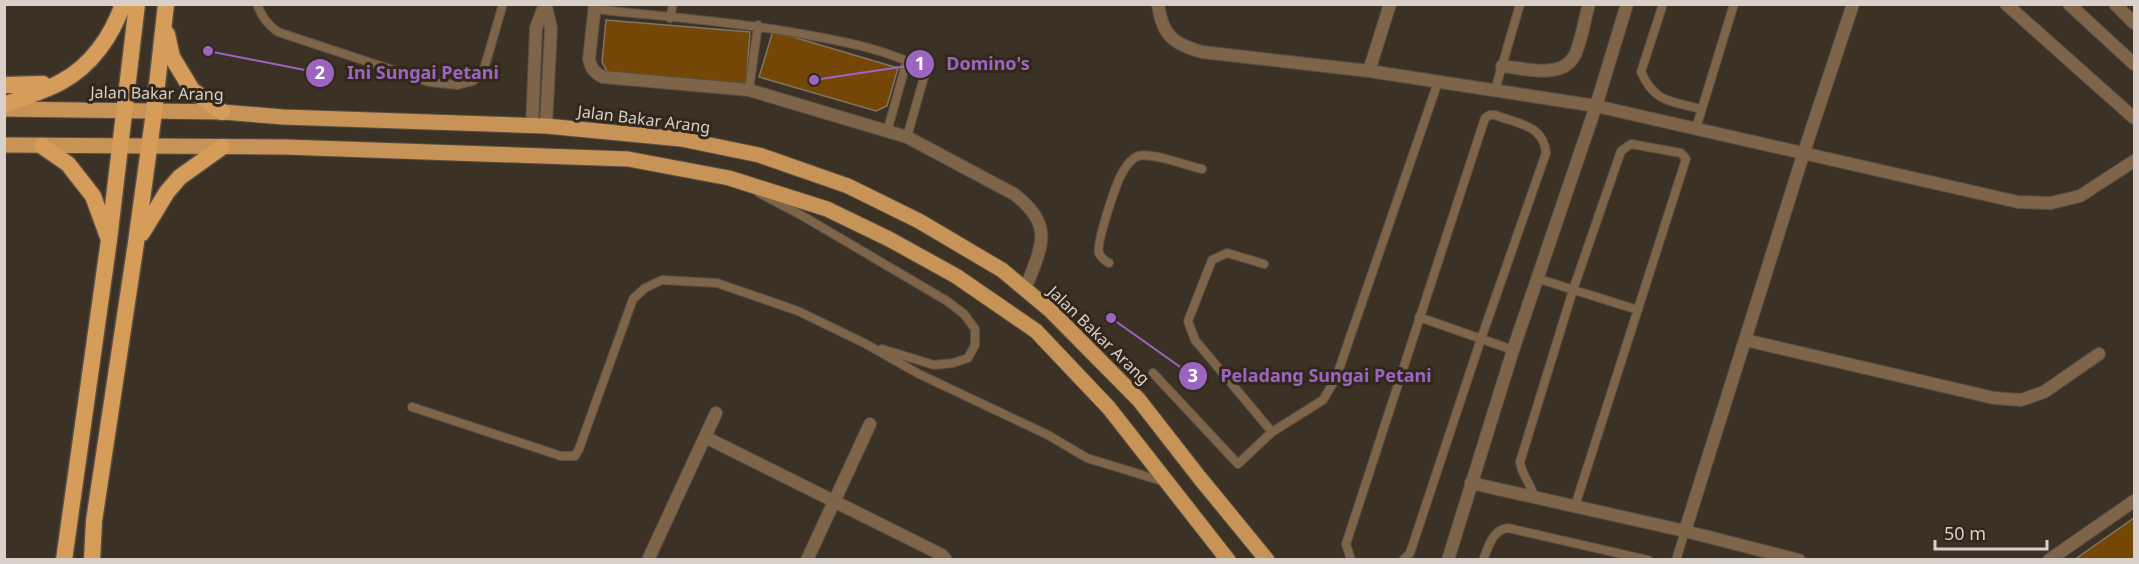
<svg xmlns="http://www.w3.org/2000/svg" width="2139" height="564" font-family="'Noto Sans',sans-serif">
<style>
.building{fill:#744706;stroke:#817466;stroke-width:1.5}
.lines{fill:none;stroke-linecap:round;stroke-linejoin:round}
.service-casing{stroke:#584e43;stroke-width:10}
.minor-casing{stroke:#584e43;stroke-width:14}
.primary-casing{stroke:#584e43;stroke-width:17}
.trunk-casing{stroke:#584e43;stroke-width:19}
.service{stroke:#7e6448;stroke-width:8}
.minor{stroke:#7e6448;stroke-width:12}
.primary{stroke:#c79357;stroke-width:15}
.trunk{stroke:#d69c5a;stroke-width:16}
.labels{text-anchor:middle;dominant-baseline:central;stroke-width:6;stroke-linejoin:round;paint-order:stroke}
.street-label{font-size:16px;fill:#d8d0c9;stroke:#32271b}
.leader{fill:none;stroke:#9c65c2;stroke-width:2}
.callout-dot{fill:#9c65c2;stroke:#32271b;stroke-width:2}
.mark-label{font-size:18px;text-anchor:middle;font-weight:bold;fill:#fff}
.callout-label{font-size:18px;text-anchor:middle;font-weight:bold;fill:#9c65c2;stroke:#32271b;stroke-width:6;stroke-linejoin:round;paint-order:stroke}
</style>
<rect width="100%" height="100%" fill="#3c3125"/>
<path class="building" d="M606,20L750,32L746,86L609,75L602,62Z
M773,31L898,68L887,106L876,111L759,77Z
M2134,518V560H2074Z"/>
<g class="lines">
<defs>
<path id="service" d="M257,4C262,17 267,24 278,32L429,82L458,85L473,81L484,69L503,4
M1663,4L1641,72C1655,103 1671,101 1701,109
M594,9C667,17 740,22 813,36C852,43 890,51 926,70L907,137
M670,18L673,4
M749,90L758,25
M1495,90L1520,4
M1696,128L1734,4
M887,132L907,60
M759,193L801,215L947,301L964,314L975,329V345L968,358L953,363L934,365L882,349
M1109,263C1105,261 1101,258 1099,253C1096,243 1115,188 1120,177C1124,169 1130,159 1138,156C1152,152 1187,166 1202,169
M1264,264L1227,253L1212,260L1188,321L1195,340L1272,432L1323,400L1336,378L1438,82
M1536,278L1638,310
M1419,317L1513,350
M1153,373L1238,464L1272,432
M412,407L561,456H575L579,449L633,299L645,288L662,280L717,283L798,311L864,343L919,374L1048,435L1087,458L1165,482
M1534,496C1530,482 1522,476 1520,462L1573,290L1621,151L1631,144L1681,153L1686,159L1575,506
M1351,560L1346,544L1485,118L1490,115H1495C1518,124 1544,125 1546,153L1481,339L1410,553L1403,560
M1483,560C1489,546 1492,530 1508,528L1648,560
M1676,560L1685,531"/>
<path id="minor" d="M595,4L589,59C591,68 594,73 603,77L749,90L907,137L1014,194C1056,226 1041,247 1025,290
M1158,4C1162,35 1173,44 1202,52L1369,71L1596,106L2018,202L2051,203L2080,196L2134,161
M2006,4L2134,118
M2069,4L2134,64
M2115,4L2134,23
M546,6L551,28L546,126
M1502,66C1522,68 1560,79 1573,58C1580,49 1585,17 1589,4
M1369,71L1390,4
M532,126L536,28L545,4
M1745,340L1994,398L2021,400L2044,392L2099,354
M705,437L942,555L946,560
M1471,483L1685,531L1799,560
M1685,531L1804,152L1853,4
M648,560L716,413
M807,560L870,424
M1448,560L1513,350L1596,106L1627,4
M2049,560L2134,501"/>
<path id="primary" d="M4,109L222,112L283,117L546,126L681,139L759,155L848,186L919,221L1002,270L1050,310L1139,400L1199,477L1267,560
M4,145L285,147L628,159L729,178L827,209L889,239L956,276L1036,331L1109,408L1228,560"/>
<path id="trunk" d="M167,34L172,57L192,90L222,112
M4,85L43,84
M4,105C23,97 43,92 61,82C91,66 112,36 123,4
M42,146L68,164L93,196L108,237
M142,233L167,192L180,177L222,147
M64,560L109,240L137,4
M92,560L94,521L136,243L154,112L166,4"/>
</defs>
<use href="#service" class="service-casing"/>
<use href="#minor" class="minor-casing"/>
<use href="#primary" class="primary-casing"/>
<use href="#trunk" class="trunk-casing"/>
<use href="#service" class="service"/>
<use href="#minor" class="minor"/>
<use href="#primary" class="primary"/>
<use href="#trunk" class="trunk"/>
</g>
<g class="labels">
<g class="street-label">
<text transform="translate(157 93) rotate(1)">Jalan Bakar Arang</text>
<text transform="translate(644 119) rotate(7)">Jalan Bakar Arang</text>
<text transform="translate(1099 335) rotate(44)">Jalan Bakar Arang</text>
</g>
</g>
<path class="leader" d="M814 80L920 64M208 51L320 73M1111 318L1193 376"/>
<g class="callout-dot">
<circle cx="814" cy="80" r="6"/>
<circle cx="208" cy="51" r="6"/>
<circle cx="1111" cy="318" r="6"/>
<circle cx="920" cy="64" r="15"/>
<circle cx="320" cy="73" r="15"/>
<circle cx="1193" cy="376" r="15"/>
</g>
<g class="mark-label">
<text x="920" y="70">1</text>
<text x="320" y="79">2</text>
<text x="1193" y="382">3</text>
</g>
<g class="callout-label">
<text x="988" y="70">Domino's</text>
<text x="423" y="79">Ini Sungai Petani</text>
<text x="1326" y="382">Peladang Sungai Petani</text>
</g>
<rect width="2139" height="564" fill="none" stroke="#d8d0c9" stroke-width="12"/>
<path d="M1935 540v9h112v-9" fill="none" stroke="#d8d0c9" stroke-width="3"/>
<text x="1944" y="540" font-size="18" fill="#d8d0c9" stroke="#32271b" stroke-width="4.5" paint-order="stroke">50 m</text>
</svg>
